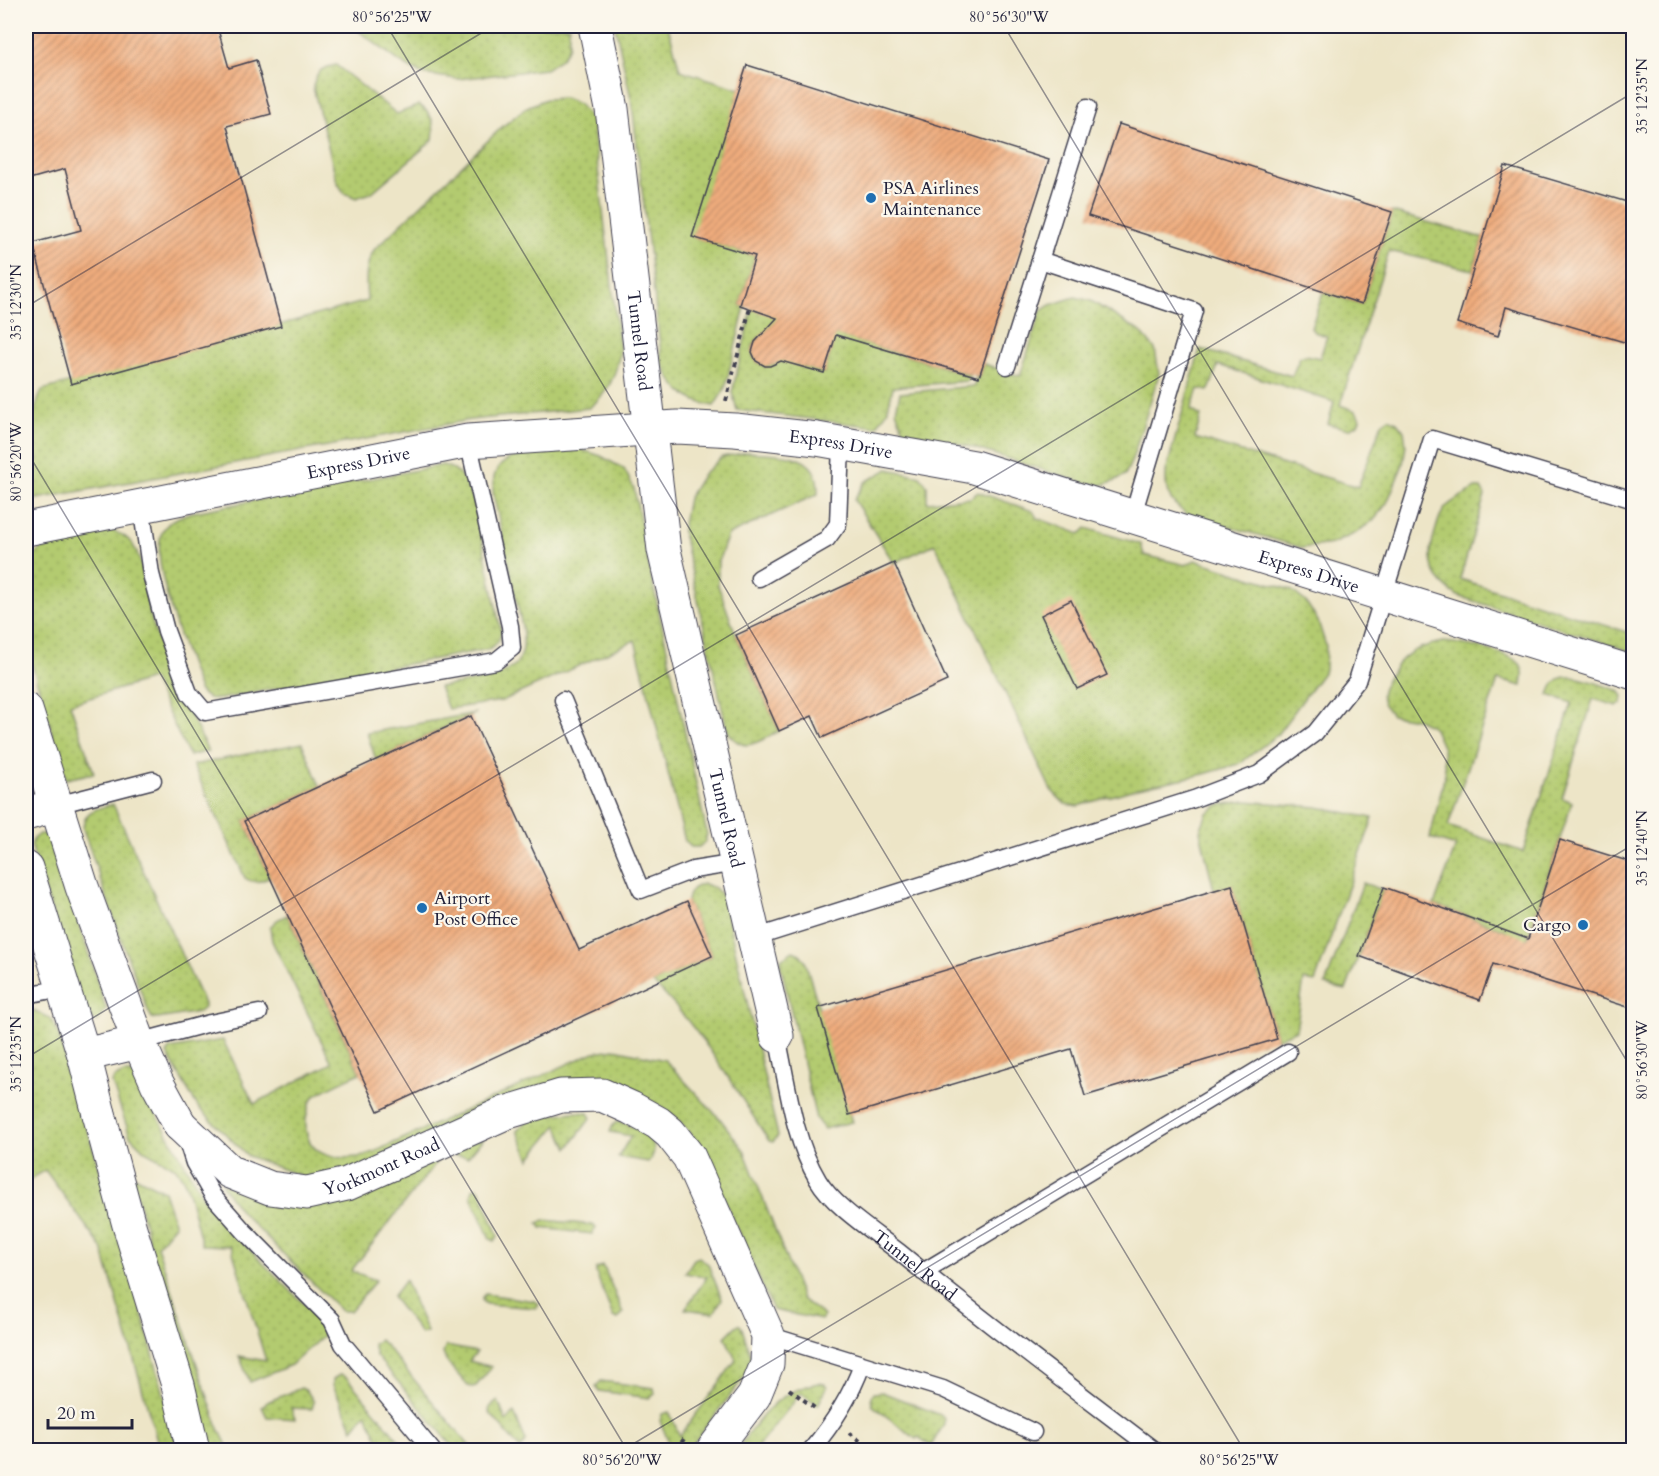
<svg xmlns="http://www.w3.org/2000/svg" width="1659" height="1476" font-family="Cardo,serif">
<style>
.grass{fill:url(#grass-dots);stroke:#6a7656;stroke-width:1.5;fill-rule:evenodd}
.building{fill:url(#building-hatch)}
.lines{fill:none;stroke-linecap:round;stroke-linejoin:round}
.service-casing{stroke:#403f50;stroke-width:19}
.minor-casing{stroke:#403f50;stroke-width:35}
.tertiary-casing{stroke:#403f50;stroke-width:35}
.path{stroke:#403f50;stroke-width:4;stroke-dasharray:4.5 4.5;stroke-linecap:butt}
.service{stroke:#fff;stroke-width:16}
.minor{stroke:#fff;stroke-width:33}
.tertiary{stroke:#fff;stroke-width:33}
.ticks{fill:none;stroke:#22223b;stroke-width:1.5;stroke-opacity:0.45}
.poi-dot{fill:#1f6fb2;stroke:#fbf7ec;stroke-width:2}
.labels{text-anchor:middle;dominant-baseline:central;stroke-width:4.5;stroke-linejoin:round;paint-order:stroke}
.poi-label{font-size:18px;fill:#22223b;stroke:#fbf7ec;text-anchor:start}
.street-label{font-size:18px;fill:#22223b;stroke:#fbf7ec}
.neatline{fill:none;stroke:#22223b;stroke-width:2}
.ticks-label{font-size:15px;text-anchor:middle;fill:#22223b}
</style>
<defs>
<pattern id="grass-dots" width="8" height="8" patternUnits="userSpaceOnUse" patternTransform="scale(1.5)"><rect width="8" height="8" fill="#b3cb70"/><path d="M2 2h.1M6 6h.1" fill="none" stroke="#9aae62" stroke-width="1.8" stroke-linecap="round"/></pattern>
<pattern id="building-hatch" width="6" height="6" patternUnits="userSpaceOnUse" patternTransform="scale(1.5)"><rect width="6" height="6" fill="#efac7d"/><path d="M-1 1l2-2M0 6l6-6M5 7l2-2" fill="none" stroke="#c18c68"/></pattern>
</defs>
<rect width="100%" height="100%" fill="#fbf7ec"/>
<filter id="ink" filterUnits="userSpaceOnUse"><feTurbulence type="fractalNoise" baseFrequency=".0167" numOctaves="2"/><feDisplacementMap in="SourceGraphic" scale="12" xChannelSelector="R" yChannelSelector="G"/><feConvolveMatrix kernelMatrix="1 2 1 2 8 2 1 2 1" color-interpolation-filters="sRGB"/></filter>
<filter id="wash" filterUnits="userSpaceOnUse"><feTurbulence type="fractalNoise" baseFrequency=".008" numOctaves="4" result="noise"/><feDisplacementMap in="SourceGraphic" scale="24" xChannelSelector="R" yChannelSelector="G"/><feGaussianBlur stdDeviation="1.35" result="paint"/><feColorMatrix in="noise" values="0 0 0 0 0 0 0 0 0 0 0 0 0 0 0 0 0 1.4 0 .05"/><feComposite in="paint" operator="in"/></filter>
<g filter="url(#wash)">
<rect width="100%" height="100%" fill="#ede5c7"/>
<path class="grass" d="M352,26H569V46L562,58L546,69L458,79L421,74L400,62Z
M615,26H668L680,70L740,89L693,237L755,256L740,305L745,307L725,389L714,406C686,401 674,389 662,363L632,103Z
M336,65L397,114L419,105C433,114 435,124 433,140L371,193L356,198L344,193L337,182L313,87C316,72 320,68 336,65Z
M564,98L579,104L592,120L620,351C616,376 609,392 589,408L470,420L26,501V465L37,461C29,426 28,425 42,390L367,301C366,282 364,267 374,250L503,126L527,107L546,99Z
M1392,212L1483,238L1473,270L1389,251L1340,405L1356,411L1360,419L1358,424L1349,429L1328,424L1334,402L1218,365L1210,388L1208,391L1198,389L1191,410L1201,416L1195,438L1358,487L1382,423L1389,418L1397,422L1404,431L1406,444L1403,464L1387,503L1375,519L1356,533L1332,544L1303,548L1186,514C1168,500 1165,493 1166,471L1200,349L1292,376L1300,357L1305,355L1320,358L1327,336L1314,332L1311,328L1323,292L1362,304Z
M1075,297L1091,301L1140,331L1155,349L1159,374L1132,460L1125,475L1116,480L1102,485L1084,483L971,447L903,430L896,410L900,393L974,386L976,377H979L984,364L1020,376L1041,311L1050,305Z
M752,309L970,375L968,381L893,387L887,412L876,427L737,410L732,392ZM763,335L783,358L775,365L765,366C749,360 748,344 763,335ZM831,351L824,373L793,364Z
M579,449L601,456L624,469L634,488L649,566L707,834L705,842L699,847H691L685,841L635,640L502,701L448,709L439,687C461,683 509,680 520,658C525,649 523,636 522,626L493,493C493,488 493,479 495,474C506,447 555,451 579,449Z
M748,452C768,454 808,451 816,476C818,481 818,488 818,494L728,535L718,562V585L736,635L779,731C757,742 743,756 727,730L682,529L688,498L703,474L722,457Z
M443,465C463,471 469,486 475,505L501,631C500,641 497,644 489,649L220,699C210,700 205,698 199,690C187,657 151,567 161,535C165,522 178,517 189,513Z
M888,469L920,476L927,485V502L970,498L978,492L1033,511L1037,518L1080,534L1086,528L1141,544L1144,555L1186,565L1195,560L1291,590L1306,602L1318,621L1326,646L1325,670L1277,735L1239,764L1204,774L1138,788L1078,806L1065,804L1051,790L935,544L894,563L854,500L865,482Z
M1475,488H1481L1485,495L1460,579L1633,634V652L1458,596C1431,579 1426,561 1435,532C1438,522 1440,513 1447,506C1455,499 1466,494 1475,488Z
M108,529C119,533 128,536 134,547C145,565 144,589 149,610C161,659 186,705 208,751L189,756L152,679L70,704L94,773L66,779L26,645V563C49,536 75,535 108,529Z
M1443,642C1458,643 1511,652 1520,664C1525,671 1523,678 1522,686L1498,680L1448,826L1523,852L1572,703L1549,695C1551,689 1553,683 1559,679C1571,672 1605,686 1619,691L1623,696L1622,703L1617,706L1593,699L1562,798L1572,802L1517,971L1505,930L1434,905L1456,846L1430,838L1445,774L1443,749L1433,727L1417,719L1392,715C1390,711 1385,707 1383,703C1379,695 1383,688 1386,681C1401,655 1414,647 1443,642Z
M476,713L376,760L367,733Z
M302,743L320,786L244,821L270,877C260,882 254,884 245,878L193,765Z
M1246,801L1317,807L1373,818L1315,982L1304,980L1296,1030L1277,1039L1232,886L1214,890L1200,831L1207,813L1219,805Z
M113,804L204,1004V1008L199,1012L158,1019L152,1018L149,1013L120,937L83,829C84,809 97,809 113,804Z
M39,834H46L52,838L106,1009L98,1021L89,1020L84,1015L31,845L34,838Z
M1363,883L1383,890L1346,990L1325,985Z
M703,884C717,887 721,892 725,906L778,1136L773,1142L769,1141C733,1086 701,1028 653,983L712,956L687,901C689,890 693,887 703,884Z
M287,915L360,1073C348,1079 324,1089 314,1097C309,1102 307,1113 306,1119C303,1157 335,1161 365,1156L594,1052L615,1049L665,1060L721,1120L744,1150L802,1299L824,1316L821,1320L773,1310L699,1143L675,1116L636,1092L604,1082L340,1177L306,1178L248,1156L198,1107L167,1054L170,1049L223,1040L254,1104L332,1063L272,941L270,927L277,920Z
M793,951L800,954L805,960L852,1122L824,1129L816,1119L781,967V959Z
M33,1010L50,1018L57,1030L131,1272L178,1447L175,1450H162L159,1447L102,1248L45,1170L26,1183V1012Z
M124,1073H132L137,1080L207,1203L244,1244L325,1325L326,1333L291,1365L250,1382L239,1356L266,1361L231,1246L202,1245L186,1184L176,1168L145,1151L130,1136L112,1083L114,1078Z
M574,1112L588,1113L591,1118L569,1147L568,1148L557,1125L530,1159L517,1131L529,1118Z
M619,1121C636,1127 667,1142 648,1162L618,1157L631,1136L610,1132L613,1125Z
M484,1138L468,1157L443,1154L351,1271L376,1280L350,1311H341L241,1212L223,1187V1183L266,1200Z
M131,1174L164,1191L175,1225L157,1246L217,1424L229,1450H206Z
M477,1187L481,1192L498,1236L495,1241L490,1239L471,1196L473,1189Z
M544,1220L593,1225L596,1228L592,1234L541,1228L538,1223Z
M699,1257L708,1264L722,1299L714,1313L685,1309L707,1277L685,1273L694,1259Z
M602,1266L605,1270L623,1313L618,1319L613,1317L596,1273V1269Z
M405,1280L427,1332L421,1334L392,1297Z
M485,1294L535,1301L539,1304L537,1308L486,1304L482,1301V1297Z
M737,1325H740L742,1328L751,1356L749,1371L688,1450H669L671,1448L660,1421L662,1414L669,1412L680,1436L736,1360L725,1337Z
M380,1340L385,1345L473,1450H456L376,1356L373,1344Z
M446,1346L477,1352L469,1361L492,1367L476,1386L472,1387L468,1386L446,1361L443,1353Z
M341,1374L348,1379L407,1450H383L366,1413L353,1429L333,1385V1379Z
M601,1381L654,1388L655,1394L650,1398L599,1391L596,1386Z
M818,1383L825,1384L827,1387L818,1405L801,1393L755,1450H736C762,1417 774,1392 818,1383Z
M301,1388L307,1391L314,1402L312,1409L291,1408L295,1419L267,1417L262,1407L267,1402Z
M882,1392L941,1415L944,1419V1424L931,1446L918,1437L916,1439L872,1405L871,1396L874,1393Z
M498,1401L506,1421L514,1413L526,1441L520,1449L489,1412L490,1407Z"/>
<g id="blocks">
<path class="building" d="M26,26H217L229,68L256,60L271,114L227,126L281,326L71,384L33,243L81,230L65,169L26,180Z
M747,65L1049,160L979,377L836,335L824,373L781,361L770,366H765L756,361L752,352L755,342L777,318L740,305L755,256L692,237Z
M1119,124L1392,212L1362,304L1088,216Z
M1505,166L1634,204V345L1506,307L1498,336L1457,323Z
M894,563L947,681L822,738L812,716L779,731L736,635Z
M1071,600L1107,675L1077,689L1041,615Z
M471,716L579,950L687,901L712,956L378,1111L244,821Z
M1560,840L1634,863V1009L1493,964L1480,1000L1359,956L1384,887L1528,939Z
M1232,885L1277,1039L1085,1096L1071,1049L849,1115L818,1008Z"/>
</g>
</g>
<g filter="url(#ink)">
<use href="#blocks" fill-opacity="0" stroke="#403f50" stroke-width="1.5"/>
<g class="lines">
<defs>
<g id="service">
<path d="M1040,260L1194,311L1132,518"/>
<path d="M1007,366L1088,107"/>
<path d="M141,505L151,574L166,631L189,693L205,712L496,661L512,648L510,626L468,441"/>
<path d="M759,578L827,539L838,524L841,444"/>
<path d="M563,700L641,890L693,870L737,863"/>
<path d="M57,805L153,780"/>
<path d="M754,938L1194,799L1259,774L1315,733L1357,681L1432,439L1634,500"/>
<path d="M26,995L63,988"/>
<path id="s1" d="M777,1036C787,1081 793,1139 818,1180C833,1206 874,1232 899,1252C982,1320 1069,1385 1154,1450"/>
<path d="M139,1042L210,1023L259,1013"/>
<path d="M187,1141L194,1163L213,1196L245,1232L332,1320L343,1344L432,1450"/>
<path d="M923,1272L1288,1052"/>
<path d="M768,1335L943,1389L1033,1432"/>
<path d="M811,1450C833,1424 850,1398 862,1365"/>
</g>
<g id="minor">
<path id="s2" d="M595,26L612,109L664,550L777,1036"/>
<path id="s3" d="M26,529L468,441L677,427L735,430L817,439L974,467L1634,673"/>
<path d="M26,814L57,805"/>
<path d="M84,1055L139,1042"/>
<path d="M99,1114L129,1225L178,1385L193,1450"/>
<path id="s4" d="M180,1125L230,1172L270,1188L307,1193L347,1184L505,1113L561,1096L602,1095L631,1108L658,1123L670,1133L689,1157L768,1335L767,1364L754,1396L713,1450"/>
</g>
<path id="tertiary" d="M26,710L82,887L139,1042L157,1083L180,1125
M26,868L84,1055L99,1114"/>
</defs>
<use href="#service" class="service-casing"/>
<use href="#minor" class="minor-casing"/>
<use href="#tertiary" class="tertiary-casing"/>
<path class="path" d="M726,401L750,308
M789,1389L816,1409
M849,1433L873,1450
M676,1450L684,1439"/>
<use href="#service" class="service"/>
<use href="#minor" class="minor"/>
<use href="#tertiary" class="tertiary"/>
</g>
</g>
<path class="ticks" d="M387,26L1244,1450M1004,26L1634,1073M1621,26L1634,46M26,307L493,26M26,450L627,1450M26,1058L1634,92M623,1450L1634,844"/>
<g class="poi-dot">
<circle cx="871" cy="198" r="6"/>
<circle cx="422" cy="908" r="6"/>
<circle cx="1583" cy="925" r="6"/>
</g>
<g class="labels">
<g class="poi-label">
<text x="883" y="188">PSA Airlines<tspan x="883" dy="21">Maintenance</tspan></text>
<text x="434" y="898">Airport<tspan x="434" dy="21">Post Office</tspan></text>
<text x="1571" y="925" text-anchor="end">Cargo</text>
</g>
<g class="street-label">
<text stroke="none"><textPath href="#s2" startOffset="318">Tunnel Road</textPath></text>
<text stroke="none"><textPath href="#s3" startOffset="825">Express Drive</textPath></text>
<text stroke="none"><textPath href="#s3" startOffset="339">Express Drive</textPath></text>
<text stroke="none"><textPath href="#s3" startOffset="1311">Express Drive</textPath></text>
<text stroke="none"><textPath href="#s2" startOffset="804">Tunnel Road</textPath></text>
<text stroke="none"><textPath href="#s4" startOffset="228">Yorkmont Road</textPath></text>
<text stroke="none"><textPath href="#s1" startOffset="280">Tunnel Road</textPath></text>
</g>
</g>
<rect width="1659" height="1476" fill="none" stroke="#fbf7ec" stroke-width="66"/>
<path d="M48 1419v9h84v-9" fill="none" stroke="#22223b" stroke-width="3"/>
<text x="57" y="1419" font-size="18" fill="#22223b" stroke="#fbf7ec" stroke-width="4.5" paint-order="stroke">20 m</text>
<rect x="33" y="33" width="1593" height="1410" class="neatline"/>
<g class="ticks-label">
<text x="392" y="22">80°56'25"W</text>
<text x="1009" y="22">80°56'30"W</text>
<text transform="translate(1642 96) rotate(-90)" y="5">35°12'35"N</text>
<text transform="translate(16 302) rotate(-90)" y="5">35°12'30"N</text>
<text transform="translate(16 462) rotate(-90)" y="5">80°56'20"W</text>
<text transform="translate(1642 848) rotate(-90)" y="5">35°12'40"N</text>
<text transform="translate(16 1054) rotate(-90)" y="5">35°12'35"N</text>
<text transform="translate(1642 1060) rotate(-90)" y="5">80°56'30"W</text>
<text x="622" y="1465">80°56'20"W</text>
<text x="1239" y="1465">80°56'25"W</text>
</g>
</svg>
